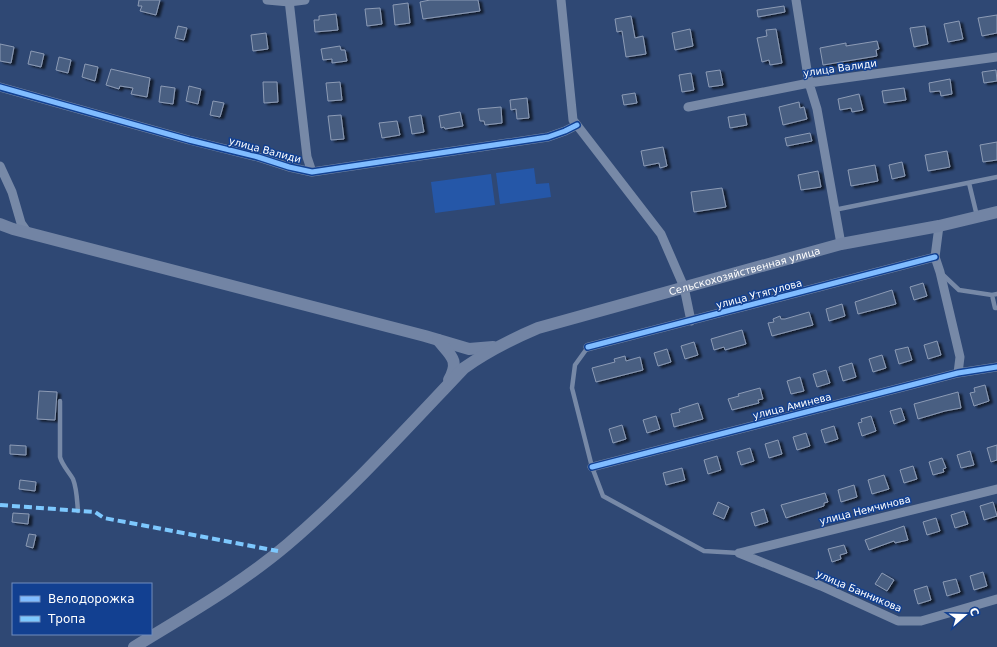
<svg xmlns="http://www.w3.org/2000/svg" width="997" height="647" font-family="'DejaVu Sans',sans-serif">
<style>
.green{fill:#2557a8}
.building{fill:#4a5f82;stroke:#8c9bb5;filter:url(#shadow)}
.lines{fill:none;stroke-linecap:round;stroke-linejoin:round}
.lane{stroke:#7789a7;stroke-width:4.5}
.street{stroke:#7789a7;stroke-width:9}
.secondary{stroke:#7284a4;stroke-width:12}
.quiet{stroke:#7dc8fe;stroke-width:4;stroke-dasharray:8 4;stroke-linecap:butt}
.cycleway-casing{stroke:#124091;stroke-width:8}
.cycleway{stroke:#80bcff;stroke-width:5}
.labels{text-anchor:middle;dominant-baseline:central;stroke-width:3;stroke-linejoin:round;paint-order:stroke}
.street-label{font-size:10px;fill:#fff;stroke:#124091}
</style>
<defs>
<filter id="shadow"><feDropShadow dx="3.5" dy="2" stdDeviation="1" flood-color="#0009"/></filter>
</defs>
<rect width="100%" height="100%" fill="#2f4874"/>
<path class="green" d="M534,168L536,184L549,183L551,197L500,204L496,173Z
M491,174L495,205L435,213L431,182Z"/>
<path class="building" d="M139,0H160L156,15L140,11L142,6H138Z
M430,0H478L480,11L423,19L420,2Z
M408,3L410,23L395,25L393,5Z
M784,6L785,12L758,17L757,10Z
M380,8L382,24L367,26L365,9Z
M336,14L338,30L315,32L314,20H319V16Z
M997,15V33L982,36L978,18Z
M631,16L635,38L643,36L646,54L626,57L622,31L617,32L615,19Z
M959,21L963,39L948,42L944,24Z
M178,26L187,28L184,40L175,38Z
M925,26L928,44L914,47L910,28Z
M690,29L693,46L675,50L672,33Z
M776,29L782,63L770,65L769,60L762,62L757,38L767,36L766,30Z
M266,33L268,49L253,51L251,35Z
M877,41L879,49L876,50L877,56L823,65L820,48L846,43V46Z
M0,44L14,47L11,63L0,61Z
M340,46L341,50H345L347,61L332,63V59L323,60L321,49Z
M31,51L44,54L41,67L28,64Z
M59,57L71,60L68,73L56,70Z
M85,64L98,67L95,81L82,77Z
M111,69L150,78L147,97L131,94L133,88L120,86L119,89L106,85Z
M720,70L723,85L709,87L706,72Z
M996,70L997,81L984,83L982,72Z
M691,73L694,90L682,92L679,75Z
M950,79L952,94L941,96L940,91L930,92L929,83Z
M263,82H277L278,102L264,103Z
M340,82L342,100L328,101L326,83Z
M161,86L175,88L173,104L159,102Z
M189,86L201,89L198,104L186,101Z
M904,88L906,100L884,103L882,91Z
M635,93L637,103L624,105L622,95Z
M859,94L863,110L852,112L851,108L840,110L838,99Z
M527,98L529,118L517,119L516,109L511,110L510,100Z
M213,101L224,103L220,117L210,115Z
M799,102L800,108L804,107L807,119L783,125L779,107Z
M501,107L502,123L485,125L484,121H480L478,109Z
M460,112L463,126L445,129L444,127L441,128L439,116Z
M745,114L747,125L730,128L728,117Z
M341,115L344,139L331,140L328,116Z
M421,115L424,132L412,134L409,117Z
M397,121L400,135L382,138L379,123Z
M810,133L812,141L787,146L785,138Z
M997,142V160L983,162L980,145Z
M663,147L667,166L660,168L659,163L644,166L641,151Z
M947,151L950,167L928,171L925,155Z
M902,162L905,176L892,179L889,165Z
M875,165L878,181L851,186L848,170Z
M818,171L821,187L801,190L798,175Z
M722,188L726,207L694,212L691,192Z
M923,283L927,296L914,300L910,287Z
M892,290L896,304L858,314L855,302Z
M842,304L845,316L829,321L826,309Z
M809,312L813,325L772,336L768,323L774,322L773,319L780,316L781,319H785Z
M742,330L746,344L725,350L724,347L714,350L711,339Z
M937,341L941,355L928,359L924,345Z
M694,342L698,355L685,359L681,346Z
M908,347L912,360L899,364L895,350Z
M667,349L671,362L658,366L654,353Z
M882,355L886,368L873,372L869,359Z
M625,356L626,361L640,357L643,370L596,382L592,368L615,362L614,359Z
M852,363L856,377L843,381L839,367Z
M826,370L830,383L817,387L813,374Z
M800,377L804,391L791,394L787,381Z
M985,385L989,401L974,406L970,393L975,392L974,388Z
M760,388L763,399L758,400L759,403L732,410L728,399L739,396L738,394Z
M39,391L57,392L55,420L37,419Z
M958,392L961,408L945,411L918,419L914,404Z
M698,403L703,419L674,427L671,414L680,412L679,409Z
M901,408L905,420L894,424L890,411Z
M656,416L660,429L647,433L643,420Z
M871,416L876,431L862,436L858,423L862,422L861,419Z
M622,425L626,439L613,443L609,429Z
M834,426L838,439L825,443L821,430Z
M806,433L810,446L797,450L793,437Z
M778,440L782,454L769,458L765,444Z
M10,445L26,446V455L10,454Z
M997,445V460L991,462L987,448Z
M750,448L754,461L741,465L737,452Z
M970,451L974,465L961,468L957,455Z
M717,456L721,470L708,474L704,460Z
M942,458L946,468L943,469L944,472L933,475L929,462Z
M913,466L917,479L904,483L900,470Z
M682,468L685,480L666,485L663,473Z
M884,475L889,489L872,494L868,480Z
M20,480L36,482L35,491L19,489Z
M854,485L857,497L841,502L838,490Z
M825,493L828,502L824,503V506L786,518L781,505Z
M718,502L729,507L724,519L713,514Z
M993,502L997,516L984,520L980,506Z
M764,509L768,522L755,526L751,513Z
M964,511L968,524L955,528L951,515Z
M13,513L29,514L28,524L12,522Z
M936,518L940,531L927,535L923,522Z
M904,526L908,540L895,543L894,541L869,550L865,540Z
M29,534L36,535L33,548L26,546Z
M844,545L847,553L840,555L841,559L832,562L828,549Z
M983,572L987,586L974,590L970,576Z
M882,573L894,580L887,591L875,584Z
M956,579L960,592L947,596L943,582Z
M927,586L931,600L918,604L914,590Z"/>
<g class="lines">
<path class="lane" d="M969,183L977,216
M834,210L997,177
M942,274L959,290L992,295
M997,294L992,295L995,308H997
M588,347L575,365L572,388L592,467L603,496L704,551L739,553
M60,401V457C62,465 69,472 73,479C77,489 77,501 78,511"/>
<path class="street" d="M267,0L289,2L305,0
M289,0L307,157L312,172
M561,0L573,120L661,234L684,287L691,321
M796,0L809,83L817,109L841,244
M0,87L189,140L258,157L289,167L312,172L548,137L565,131L577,125
M688,107L809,83L997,57
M0,166L12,192L21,223L28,233
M939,226L935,257L940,272L960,357L958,373
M588,347L935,257
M592,467L958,373L997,367
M739,553L821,586L898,621H921L997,599
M739,553L997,489"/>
<g class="secondary">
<path d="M0,224L13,229L425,336L469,349L493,347"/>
<path d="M438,340C451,356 460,360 449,380"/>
<path id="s1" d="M134,647C186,615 241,584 288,544C351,490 407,428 464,368C488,351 512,339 538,328L841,244L939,226L997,212"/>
</g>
<path class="quiet" d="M0,505L95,512L104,518L278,551"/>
<defs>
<path id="cycleway" d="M0,87L189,140L258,157L289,167L312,172L548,137L565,131L577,125
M588,347L935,257
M592,467L958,373L997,367"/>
</defs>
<use href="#cycleway" class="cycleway-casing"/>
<use href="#cycleway" class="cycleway"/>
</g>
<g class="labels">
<g class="street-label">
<text transform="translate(840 68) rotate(-8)">улица Валиди</text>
<text transform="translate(265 150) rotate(15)">улица Валиди</text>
<text stroke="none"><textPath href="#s1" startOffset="733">Сельскохозяйственная улица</textPath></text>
<text transform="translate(759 294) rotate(-15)">улица Утягулова</text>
<text transform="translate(792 406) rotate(-14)">улица Аминева</text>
<text transform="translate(865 510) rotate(-14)">улица Немчинова</text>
<text transform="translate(859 591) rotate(23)">улица Банникова</text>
</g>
</g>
<rect x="12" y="583" width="140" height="52" fill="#124091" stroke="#718cbd"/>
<rect x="20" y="596" width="20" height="6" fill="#80bcff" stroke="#718cbd"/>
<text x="48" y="603" font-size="12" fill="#ffffff">Велодорожка</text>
<rect x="20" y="616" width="20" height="6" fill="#7dc8fe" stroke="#718cbd"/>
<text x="48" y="623" font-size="12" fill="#ffffff">Тропа</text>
<g transform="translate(965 615) rotate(70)" stroke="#124091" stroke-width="3" paint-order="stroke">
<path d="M0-3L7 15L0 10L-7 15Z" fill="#ffffff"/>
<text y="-6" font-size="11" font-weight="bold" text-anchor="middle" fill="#ffffff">С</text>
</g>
</svg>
